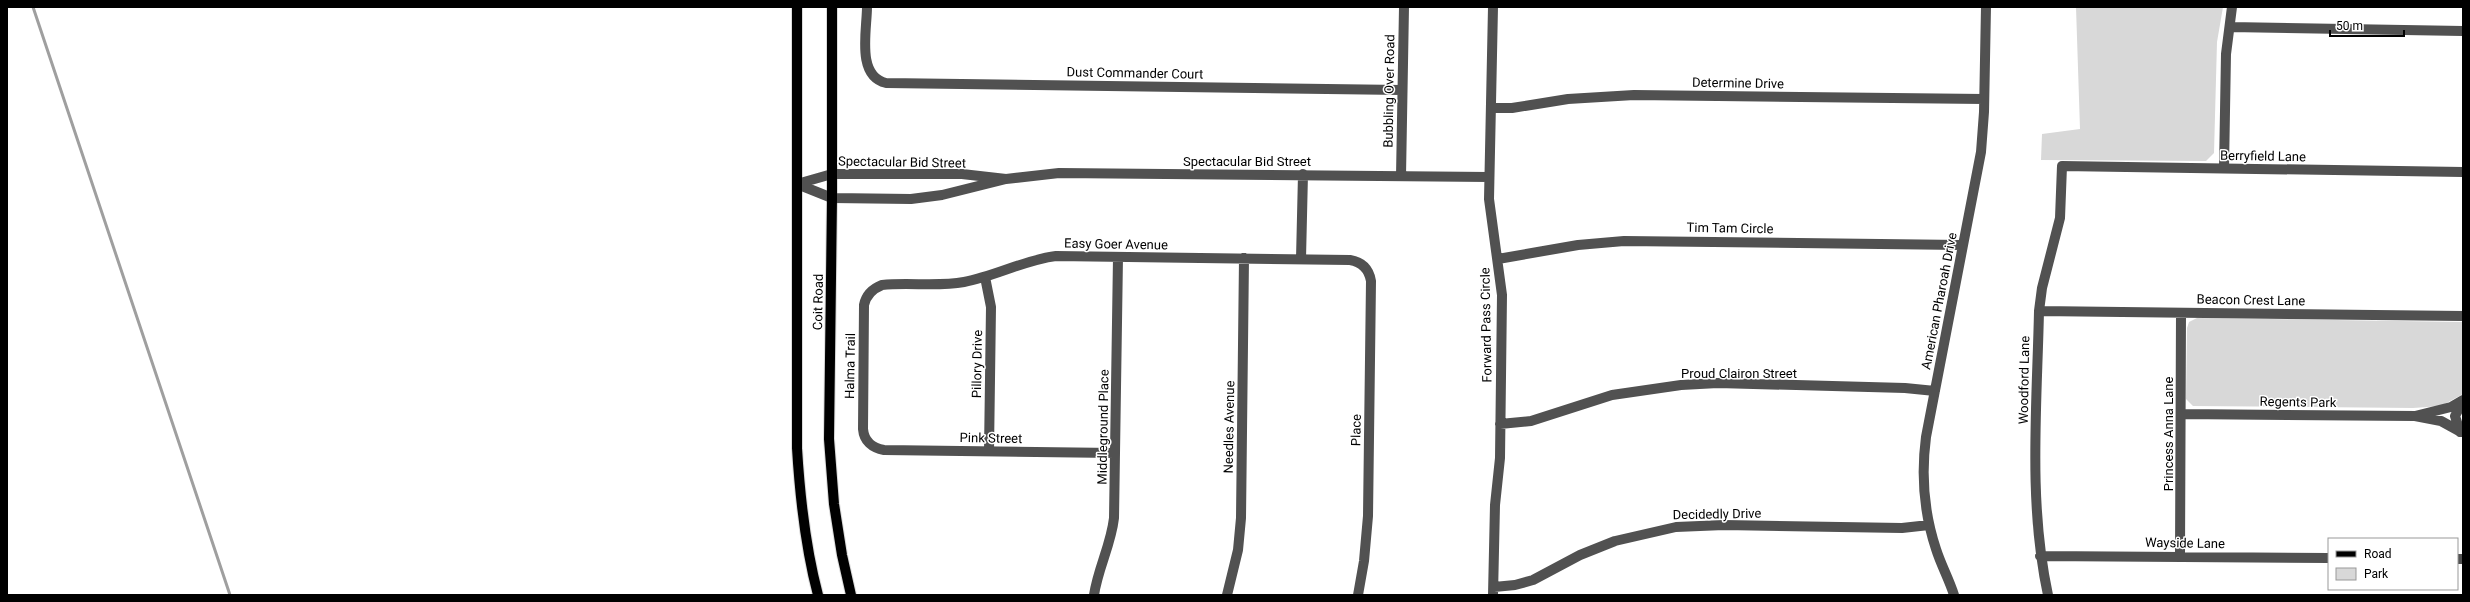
<svg xmlns="http://www.w3.org/2000/svg" width="2470" height="602" font-family="Roboto,sans-serif">
<style>
.green{fill:#d8d8d8}
.lines{fill:none;stroke-linecap:round;stroke-linejoin:round}
.stream{stroke:#9f9f9f;stroke-width:3}
.major-casing{stroke:#dbdbdb;stroke-width:12}
.minor{stroke:#515151;stroke-width:10}
.major{stroke:#000;stroke-width:10}
.labels{text-anchor:middle;dominant-baseline:central;stroke-width:3;stroke-linejoin:round;paint-order:stroke}
.street-label{font-size:13px;fill:#000;stroke:#fff}
</style>
<rect width="100%" height="100%" fill="#fff"/>
<path class="green" d="M2076,7H2223L2217,42L2214,153L2206,161L2041,160L2042,134L2080,129Z
M2197,318L2463,322V394L2441,406L2413,408L2193,406L2186,399L2187,328L2189,322Z"/>
<g class="lines">
<path class="stream" d="M33,7L230,595"/>
<defs>
<path id="major" d="M797,7V448C800,498 805,546 818,595
M832,7V198L829,439L834,504L842,555L851,595"/>
</defs>
<use href="#major" class="major-casing"/>
<path class="minor" d="M867,7C867,30 856,76 886,83L1402,90
M1493,7L1489,199L1502,295L1500,458L1495,505L1493,595
M2230,27L2463,31
M1492,108H1512L1568,99L1634,95L1984,99
M2224,168L2226,54L2232,7
M832,174H962L1006,179L942,195L911,199L832,198L797,184Z
M1401,176L1404,7
M1006,179L1059,173L1489,177
M1301,259L1303,174
M1498,259L1578,245L1624,241L1962,245
M985,277L991,307L989,451
M2039,311L2463,316
M2181,414L2415,416L2441,421L2461,432
M2415,416L2451,407L2463,400
M1500,424L1531,421L1612,395L1681,385L1718,383L1905,388L1935,391
M2460,432L2455,416L2463,401
M1115,453L884,450C872,448 864,441 863,429L864,305C866,295 872,289 882,285C909,282 937,287 964,282C996,276 1024,260 1056,256L1350,260C1362,262 1369,269 1371,281L1368,516L1364,561L1358,595
M2040,556L2329,558
M2180,556L2181,313
M2457,559H2463
M1494,587L1515,585L1533,580L1580,555L1615,541L1676,527L1724,525L1902,528L1929,525
M1094,595C1098,568 1111,545 1114,518L1118,257
M1227,595L1238,550L1241,518L1244,258
M1954,595C1949,579 1941,565 1936,549C1924,513 1921,475 1926,437L1981,152L1984,112L1986,7
M2048,595C2028,502 2037,406 2039,311L2042,288L2060,218L2062,166L2463,172"/>
<use href="#major" class="major"/>
</g>
<g class="labels">
<g class="street-label">
<text transform="translate(1135 73) rotate(1)">Dust Commander Court</text>
<text transform="translate(1738 83) rotate(1)">Determine Drive</text>
<text transform="translate(1389 91) rotate(-89)">Bubbling Over Road</text>
<text transform="translate(2263 156) rotate(1)">Berryfield Lane</text>
<text x="1247" y="161">Spectacular Bid Street</text>
<text transform="translate(902 162) rotate(1)">Spectacular Bid Street</text>
<text transform="translate(1730 228) rotate(1)">Tim Tam Circle</text>
<text transform="translate(1116 244) rotate(1)">Easy Goer Avenue</text>
<text transform="translate(2251 300) rotate(1)">Beacon Crest Lane</text>
<text transform="translate(1939 301) rotate(-79)">American Pharoah Drive</text>
<text transform="translate(818 302) rotate(-89)">Coit Road</text>
<text transform="translate(1486 325) rotate(-91)">Forward Pass Circle</text>
<text transform="translate(977 364) rotate(-89)">Pillory Drive</text>
<text transform="translate(850 366) rotate(-89)">Halma Trail</text>
<text x="1739" y="373">Proud Clairon Street</text>
<text transform="translate(2024 380) rotate(-89)">Woodford Lane</text>
<text transform="translate(2298 402) rotate(1)">Regents Park</text>
<text transform="translate(1103 427) rotate(-89)">Middleground Place</text>
<text transform="translate(1229 427) rotate(-89)">Needles Avenue</text>
<text transform="translate(1356 430) rotate(-89)">Place</text>
<text transform="translate(2168 434) rotate(-90)">Princess Anna Lane</text>
<text transform="translate(991 438) rotate(1)">Pink Street</text>
<text transform="translate(1717 514) rotate(-1)">Decidedly Drive</text>
<text transform="translate(2185 543) rotate(1)">Wayside Lane</text>
</g>
</g>
<rect width="2470" height="602" fill="none" stroke="#000000" stroke-width="16"/>
<rect x="2328" y="538" width="130" height="52" fill="#ffffff" stroke="#999999"/>
<rect x="2336" y="551" width="20" height="6" fill="#000000" stroke="#999999"/>
<text x="2364" y="558" font-size="12" fill="#000000">Road</text>
<rect x="2336" y="568" width="20" height="12" fill="#d8d8d8" stroke="#999999"/>
<text x="2364" y="578" font-size="12" fill="#000000">Park</text>
<path d="M2330 30v6h74v-6" fill="none" stroke="#000000" stroke-width="2"/>
<text x="2336" y="30" font-size="12" fill="#000000" stroke="#ffffff" stroke-width="3" paint-order="stroke">50 m</text>
</svg>
